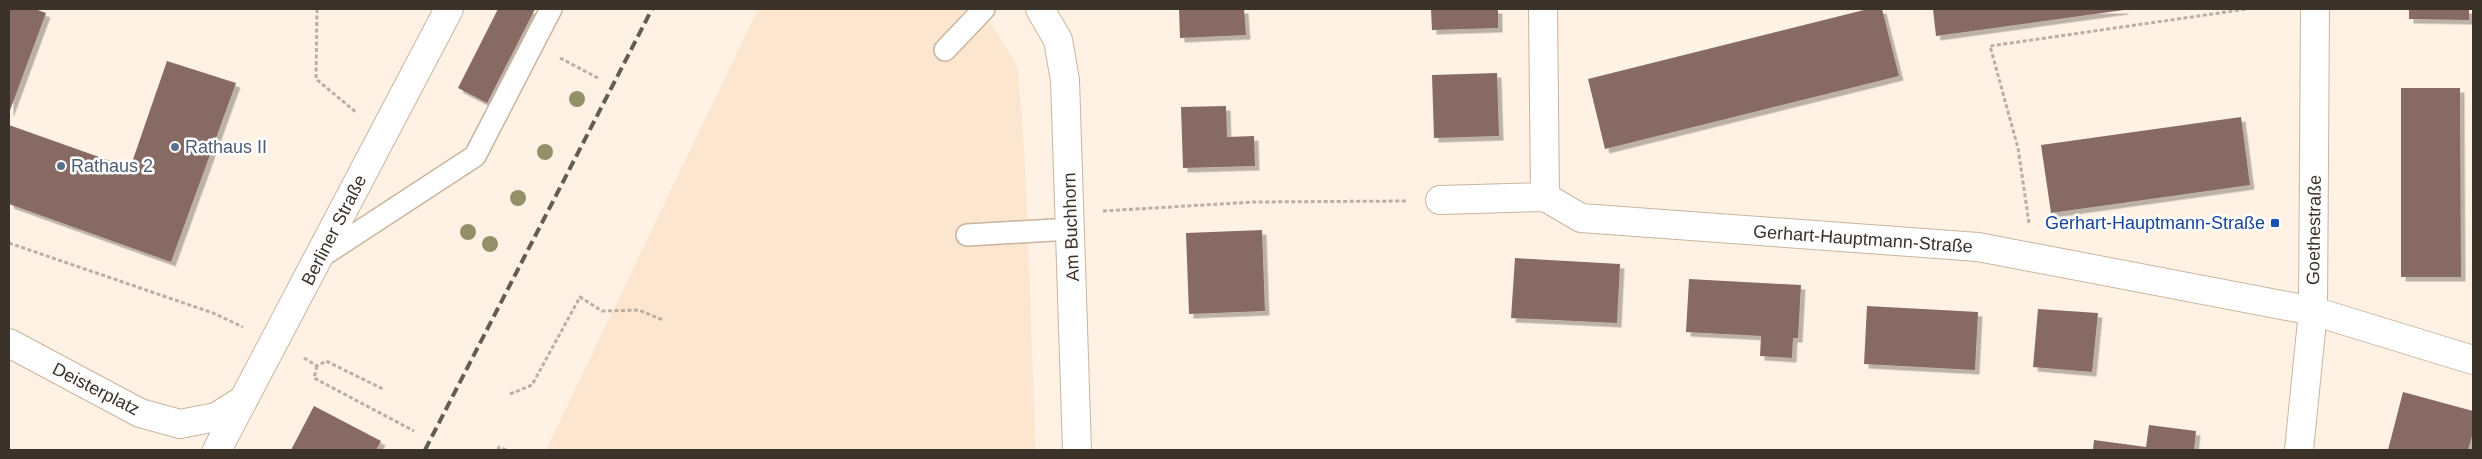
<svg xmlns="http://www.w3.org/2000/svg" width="2482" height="459" font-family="Arial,sans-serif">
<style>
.built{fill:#fce6cf}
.building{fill:#886b65;filter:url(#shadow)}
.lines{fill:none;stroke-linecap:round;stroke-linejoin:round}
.lane-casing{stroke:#c9b49f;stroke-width:24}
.street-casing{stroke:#c9b49f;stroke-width:30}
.path{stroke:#baafa3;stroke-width:3;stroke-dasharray:4 2.5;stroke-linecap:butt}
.lane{stroke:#fff;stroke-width:21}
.street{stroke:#fff;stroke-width:28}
.rail{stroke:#655c52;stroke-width:4;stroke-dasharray:10 5;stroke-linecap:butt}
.tree{fill:#949067}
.service-dot{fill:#5c6f8a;stroke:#fff;stroke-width:2}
.transit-dot{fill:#1a4fb4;stroke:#fff;stroke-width:2}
.labels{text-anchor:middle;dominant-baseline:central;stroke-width:5;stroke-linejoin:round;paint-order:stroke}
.service-label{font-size:18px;fill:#4e5e75;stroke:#fff;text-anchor:start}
.transit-label{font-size:18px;fill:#164399;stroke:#fff;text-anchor:end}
.street-label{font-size:18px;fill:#3b322a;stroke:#fff}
</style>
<defs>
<filter id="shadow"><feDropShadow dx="4.5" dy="4.5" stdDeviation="0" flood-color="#0004"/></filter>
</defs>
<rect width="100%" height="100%" fill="#fff2e4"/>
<path class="built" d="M758,9H973L992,25L1018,68L1025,160L1036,450H546Z"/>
<path class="building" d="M9,9H35L46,13L9,113Z
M498,9H535L487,103L458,88Z
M1179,9H1244L1246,35L1180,38Z
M1431,9H1498V28L1432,30Z
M1868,9H1882L1899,76L1605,149L1588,79Z
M1933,9H2124V10L1936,36Z
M2409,9H2469V20L2409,19Z
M167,61L236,83L171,262L9,204V125L130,168Z
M1497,73L1499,136L1434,138L1432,75Z
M2401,88H2460L2461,277H2401Z
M1226,106L1227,137L1254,136L1255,166L1183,168L1181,107Z
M2241,117L2250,185L2051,213L2041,145Z
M1262,230L1265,311L1189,314L1186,233Z
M1515,258L1620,264L1617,323L1511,318Z
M1689,279L1801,285L1798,338H1793L1792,358L1760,356L1761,336L1686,332Z
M1867,306L1978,312L1975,370L1864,364Z
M2038,309L2098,313L2092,372L2033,367Z
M2403,392L2473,411V433L2468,450H2388Z
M314,406L381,441L376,450H291Z
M2149,425L2196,431L2194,450H2093L2094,440L2146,447Z"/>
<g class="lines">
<defs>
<path id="lane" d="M945,50L984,9
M967,235L1071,229
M319,258L475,156L551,9"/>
<path id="street" d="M1040,9L1058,40L1065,80L1077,450
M1545,197L1581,218L1978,247L2313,311L2473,360
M1440,200L1545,197L1543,9
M9,343L140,413L180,424L216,417L243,400
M217,450L449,9
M2299,450L2313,311L2315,9"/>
</defs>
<use href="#lane" class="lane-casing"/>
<use href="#street" class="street-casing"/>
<path class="path" d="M317,9L316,79L357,113
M560,58L598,78
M1103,211L1254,202L1407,201
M2029,223L2018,148L1990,46L2247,9
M9,243L213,313L243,327
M304,358L317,366L326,361L383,389
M317,366L314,378L414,431
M510,394L532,385L580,297L602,311L639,310L663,320
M498,450L499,447L506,450"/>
<use href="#lane" class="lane"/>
<use href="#street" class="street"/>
<path class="rail" d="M425,450L652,9"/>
</g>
<g class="tree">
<circle cx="577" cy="99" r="8"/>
<circle cx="545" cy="152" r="8"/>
<circle cx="518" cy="198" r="8"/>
<circle cx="468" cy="232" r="8"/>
<circle cx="490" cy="244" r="8"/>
</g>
<g class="service-dot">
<circle cx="175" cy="147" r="5"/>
<circle cx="61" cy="166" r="5"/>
</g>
<rect class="transit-dot" x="2270" y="218" width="10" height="10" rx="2.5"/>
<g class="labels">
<g class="service-label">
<text x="185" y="147">Rathaus II</text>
<text x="71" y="166">Rathaus 2</text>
</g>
<g class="transit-label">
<text x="2265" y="223">Gerhart-Hauptmann-Straße</text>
</g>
<g class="street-label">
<text transform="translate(1071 227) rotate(-92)">Am Buchhorn</text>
<text transform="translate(334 230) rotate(-63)">Berliner Straße</text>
<text transform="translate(2314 230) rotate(-89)">Goethestraße</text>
<text transform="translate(1863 239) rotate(4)">Gerhart-Hauptmann-Straße</text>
<text transform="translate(96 389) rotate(27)">Deisterplatz</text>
</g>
</g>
<rect width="2482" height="459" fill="none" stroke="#3b322a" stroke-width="20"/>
</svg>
